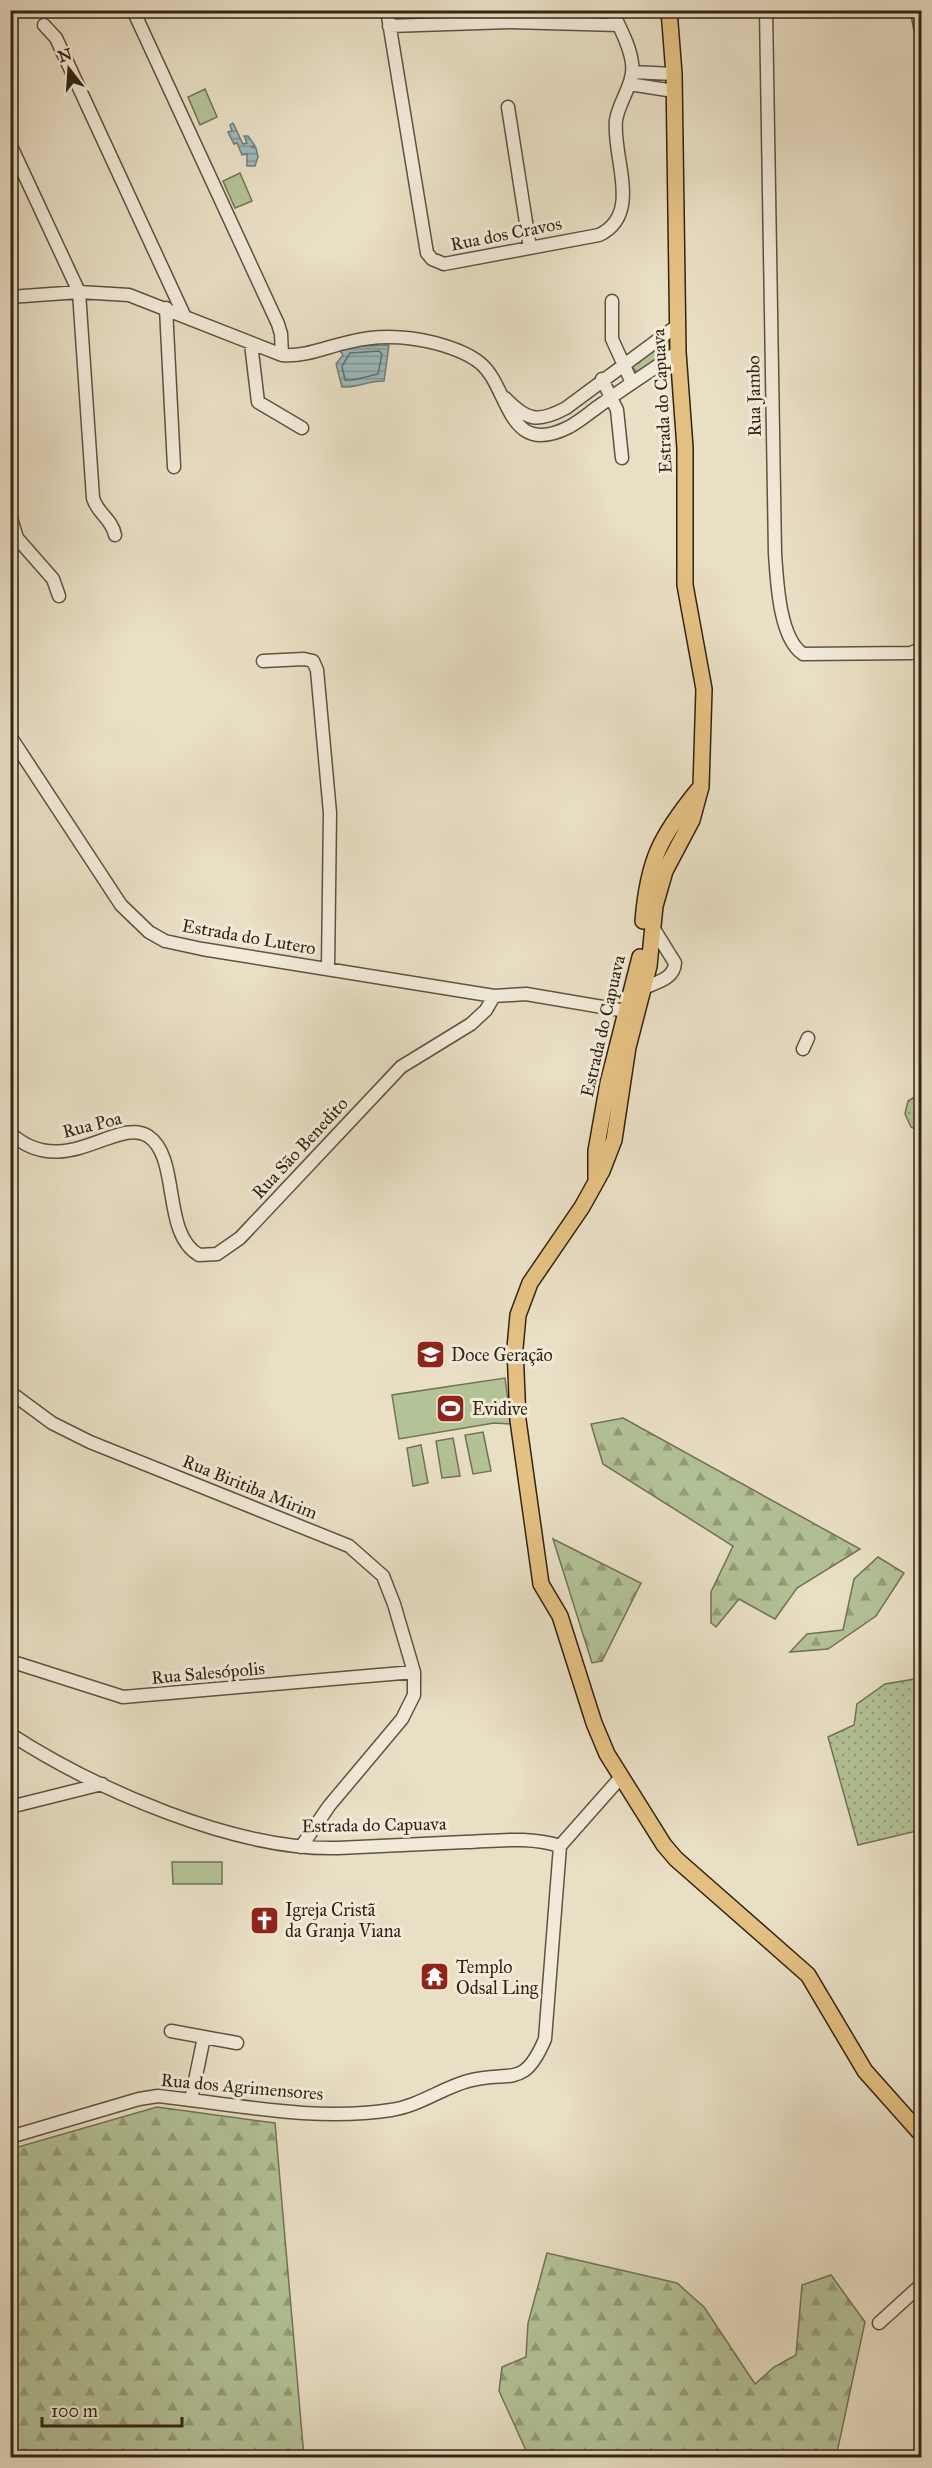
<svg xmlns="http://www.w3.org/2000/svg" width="932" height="2468" font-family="'IM FELL Great Primer',serif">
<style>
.grass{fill:url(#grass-dots);stroke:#737354;stroke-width:1.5}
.forest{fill:url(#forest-firs);stroke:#737354;stroke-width:1.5}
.park{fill:#b3c297;stroke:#737354;stroke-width:1.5}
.water{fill:url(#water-rules);stroke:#717e79;stroke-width:1.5}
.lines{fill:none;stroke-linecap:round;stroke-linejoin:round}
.shore{stroke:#676f68;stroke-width:1.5}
.minor-casing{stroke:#60533f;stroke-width:15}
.major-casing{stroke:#332412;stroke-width:18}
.minor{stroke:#f1ead9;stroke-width:12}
.major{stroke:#e4c082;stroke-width:15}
.labels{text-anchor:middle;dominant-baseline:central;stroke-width:6;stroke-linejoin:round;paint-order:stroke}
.street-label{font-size:18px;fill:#332412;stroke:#f1ead9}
.poi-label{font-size:18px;fill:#332412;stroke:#f1ead9;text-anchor:start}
</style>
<defs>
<pattern id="grass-dots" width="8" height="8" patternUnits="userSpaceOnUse" patternTransform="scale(1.5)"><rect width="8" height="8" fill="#b3c297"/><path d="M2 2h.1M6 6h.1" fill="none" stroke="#929d7a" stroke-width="1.8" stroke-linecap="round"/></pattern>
<pattern id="forest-firs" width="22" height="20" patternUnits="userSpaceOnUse" patternTransform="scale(1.5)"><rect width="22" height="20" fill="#b3c297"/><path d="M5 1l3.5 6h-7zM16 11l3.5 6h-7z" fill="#929d7a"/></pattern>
<pattern id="water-rules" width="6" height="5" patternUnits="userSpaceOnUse" patternTransform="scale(1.5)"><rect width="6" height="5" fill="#9bbabd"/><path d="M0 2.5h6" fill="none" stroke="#7f9798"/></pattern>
</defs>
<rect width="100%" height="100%" fill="#e9dfc5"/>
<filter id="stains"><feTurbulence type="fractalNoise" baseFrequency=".00333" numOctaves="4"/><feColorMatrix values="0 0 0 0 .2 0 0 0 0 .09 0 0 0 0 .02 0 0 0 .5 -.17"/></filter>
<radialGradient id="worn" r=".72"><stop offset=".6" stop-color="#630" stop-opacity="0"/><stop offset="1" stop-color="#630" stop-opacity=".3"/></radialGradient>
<path class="grass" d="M666,339L670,343L669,350L638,373L631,366Z
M921,1093H922L921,1132L911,1127L905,1114L908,1101Z
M921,1678V1830L858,1845L828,1737L854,1725L857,1704L885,1684Z"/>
<path class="forest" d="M623,1418L860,1549L797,1588L775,1619L739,1599L716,1627L711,1623V1592L733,1546L603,1464L591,1424Z
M553,1539L641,1583L602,1661L592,1663Z
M878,1557L904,1573L876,1616L828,1649L790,1652L807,1634L843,1630L854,1579Z
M157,2107L275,2123L304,2457H11V2149Z
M547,2253L677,2283L704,2307L755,2384L774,2367L796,2355L802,2285L831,2275L865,2322L836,2457H529L499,2391L502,2367L526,2357L528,2323Z"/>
<path class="park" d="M205,89L217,117L200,125L188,97Z
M240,173L252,201L235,208L223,181Z
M505,1378L511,1424L494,1423L399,1439L392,1395Z
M483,1432L491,1471L473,1474L465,1435Z
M453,1438L460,1476L442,1478L436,1441Z
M421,1445L428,1483L413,1486L407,1448Z
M172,1862H222V1884H173Z"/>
<path class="water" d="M233,123L243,144L247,143L244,136H248L255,146L251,147L256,148L258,157L255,166H247V154L242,155L237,143L234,144L228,132L232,131L230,125Z
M389,345L384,381C367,381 357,388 342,387L336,364L343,355L337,347Z"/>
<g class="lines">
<path class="shore" d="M379,351L382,354L378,374C369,376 351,382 345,380L342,366L350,353Z"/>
<defs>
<path id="minor" d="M133,10L278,324L281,334L282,355
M387,10L427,253L432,259L444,264L599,235C643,214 612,158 616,120C619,101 635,83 632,63C630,45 619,27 612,10
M766,10L775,553C777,581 779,638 803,654L911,653L922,648
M917,10L922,37
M44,25L56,38L184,315
M389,26L511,22L618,25
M632,72L674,74
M629,84L674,91
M508,107L530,248
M10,144L79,292L93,498C97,513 112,519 115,535
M10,297L79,292L129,295L282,355C306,357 326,347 349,342C376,335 407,336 435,343C450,347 468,353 480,363C510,387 506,459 569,427C580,421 589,413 599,406C625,387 652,370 678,352
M612,301V339L632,383
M166,308L174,467
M251,344L258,402L302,428
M602,379L617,410L622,458
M505,398C527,421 538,423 566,408L678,325
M10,515L17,538L53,579L59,596
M263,661L304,659L313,661L317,670L330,813L328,968
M10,736L121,905L149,932L165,941L202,949L494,996L526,994L626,1011
M644,988C657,982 674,979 675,963L652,926
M803,1049L808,1038
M10,1133C64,1182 117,1116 148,1136C181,1158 161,1233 199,1255L217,1254L240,1238L401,1067L471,1024L486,1010L494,996
M10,1392L52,1423L90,1442L349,1546L383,1576L394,1604L414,1672V1695L402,1719L329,1806L301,1847
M10,1661L123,1697L414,1672
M10,1734C95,1789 236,1851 338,1848C380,1846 423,1844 465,1842C498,1841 528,1836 560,1846
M10,1807L102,1784
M560,1846L621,1777
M171,2031L237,2043
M191,2100L204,2037
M10,2137L139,2099L158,2096C234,2104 314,2122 391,2110C419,2106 442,2088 468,2081C510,2069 523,2091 545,2039L560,1846
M879,2323L922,2284"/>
<path id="major" d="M669,10L674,74L678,352L685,448V585L704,689L701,787L692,820L665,871L655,906L649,966L628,1047L614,1140L602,1171L582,1207L530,1283L518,1315L515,1348L518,1420L541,1584L560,1616L594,1723L607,1754L664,1845L676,1859L808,1975L865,2071L922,2135
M643,921C648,860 660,837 698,790
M596,1180V1151L608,1083L640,957"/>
</defs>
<use href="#minor" class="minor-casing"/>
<use href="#major" class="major-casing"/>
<use href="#minor" class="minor"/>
<use href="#major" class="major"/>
</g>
<defs>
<symbol id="school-square" viewBox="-11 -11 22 22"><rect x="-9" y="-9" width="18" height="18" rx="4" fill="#8f2418" stroke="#f1ead9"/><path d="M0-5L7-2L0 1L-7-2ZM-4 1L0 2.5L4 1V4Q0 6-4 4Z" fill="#fff"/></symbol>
<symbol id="stadium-square" viewBox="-11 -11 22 22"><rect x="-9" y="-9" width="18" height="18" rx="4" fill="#8f2418" stroke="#f1ead9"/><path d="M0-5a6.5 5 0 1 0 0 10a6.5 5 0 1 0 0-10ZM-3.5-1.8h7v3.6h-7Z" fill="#fff"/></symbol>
<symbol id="church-square" viewBox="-11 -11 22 22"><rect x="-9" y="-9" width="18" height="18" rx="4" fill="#8f2418" stroke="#f1ead9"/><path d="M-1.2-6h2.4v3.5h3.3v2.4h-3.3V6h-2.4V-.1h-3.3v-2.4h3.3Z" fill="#fff"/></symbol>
<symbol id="temple-square" viewBox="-11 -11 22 22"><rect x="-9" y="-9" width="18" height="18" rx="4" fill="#8f2418" stroke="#f1ead9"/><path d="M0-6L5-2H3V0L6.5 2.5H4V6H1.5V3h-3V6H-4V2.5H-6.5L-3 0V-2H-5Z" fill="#fff"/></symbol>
</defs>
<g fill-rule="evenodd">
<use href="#school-square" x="414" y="1338" width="33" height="33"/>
<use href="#stadium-square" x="434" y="1392" width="33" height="33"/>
<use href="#church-square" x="248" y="1904" width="33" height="33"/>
<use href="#temple-square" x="418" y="1960" width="33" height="33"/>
</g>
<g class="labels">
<g class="street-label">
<text transform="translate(506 234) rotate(-11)">Rua dos Cravos</text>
<text transform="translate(754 396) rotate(-91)">Rua Jambo</text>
<text transform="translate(662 401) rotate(-93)">Estrada do Capuava</text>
<text transform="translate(249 937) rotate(10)">Estrada do Lutero</text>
<text transform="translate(603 1026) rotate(-77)">Estrada do Capuava</text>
<text transform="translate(92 1125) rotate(-14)">Rua Poa</text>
<text transform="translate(300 1148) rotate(-47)">Rua São Benedito</text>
<text transform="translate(250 1487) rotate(22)">Rua Biritiba Mirim</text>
<text transform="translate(208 1673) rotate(-5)">Rua Salesópolis</text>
<text transform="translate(374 1825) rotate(-1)">Estrada do Capuava</text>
<text transform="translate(242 2087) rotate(5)">Rua dos Agrimensores</text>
</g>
<g class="poi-label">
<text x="451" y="1355">Doce Geração</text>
<text x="472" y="1409">Evidive</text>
<text x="285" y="1910">Igreja Cristã<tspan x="285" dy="21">da Granja Viana</tspan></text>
<text x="456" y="1967">Templo<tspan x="456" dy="21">Odsal Ling</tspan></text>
</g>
</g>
<rect width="932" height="2468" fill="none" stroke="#e9dfc5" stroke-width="36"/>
<rect x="12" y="12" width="908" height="2444" fill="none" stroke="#332412" stroke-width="3"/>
<rect x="18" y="18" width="896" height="2432" fill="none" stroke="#332412" stroke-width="1.5"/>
<g transform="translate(69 69) rotate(343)" stroke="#f1ead9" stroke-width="4.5" paint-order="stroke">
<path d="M0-4.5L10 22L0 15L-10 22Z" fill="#332412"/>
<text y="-9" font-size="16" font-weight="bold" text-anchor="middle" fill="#332412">N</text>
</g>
<path d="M42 2417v9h140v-9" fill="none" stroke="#332412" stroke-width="3"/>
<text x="51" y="2417" font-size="18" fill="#332412" stroke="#f1ead9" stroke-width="4.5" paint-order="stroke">100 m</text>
<rect width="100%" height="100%" filter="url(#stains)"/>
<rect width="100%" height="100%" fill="url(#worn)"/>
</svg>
